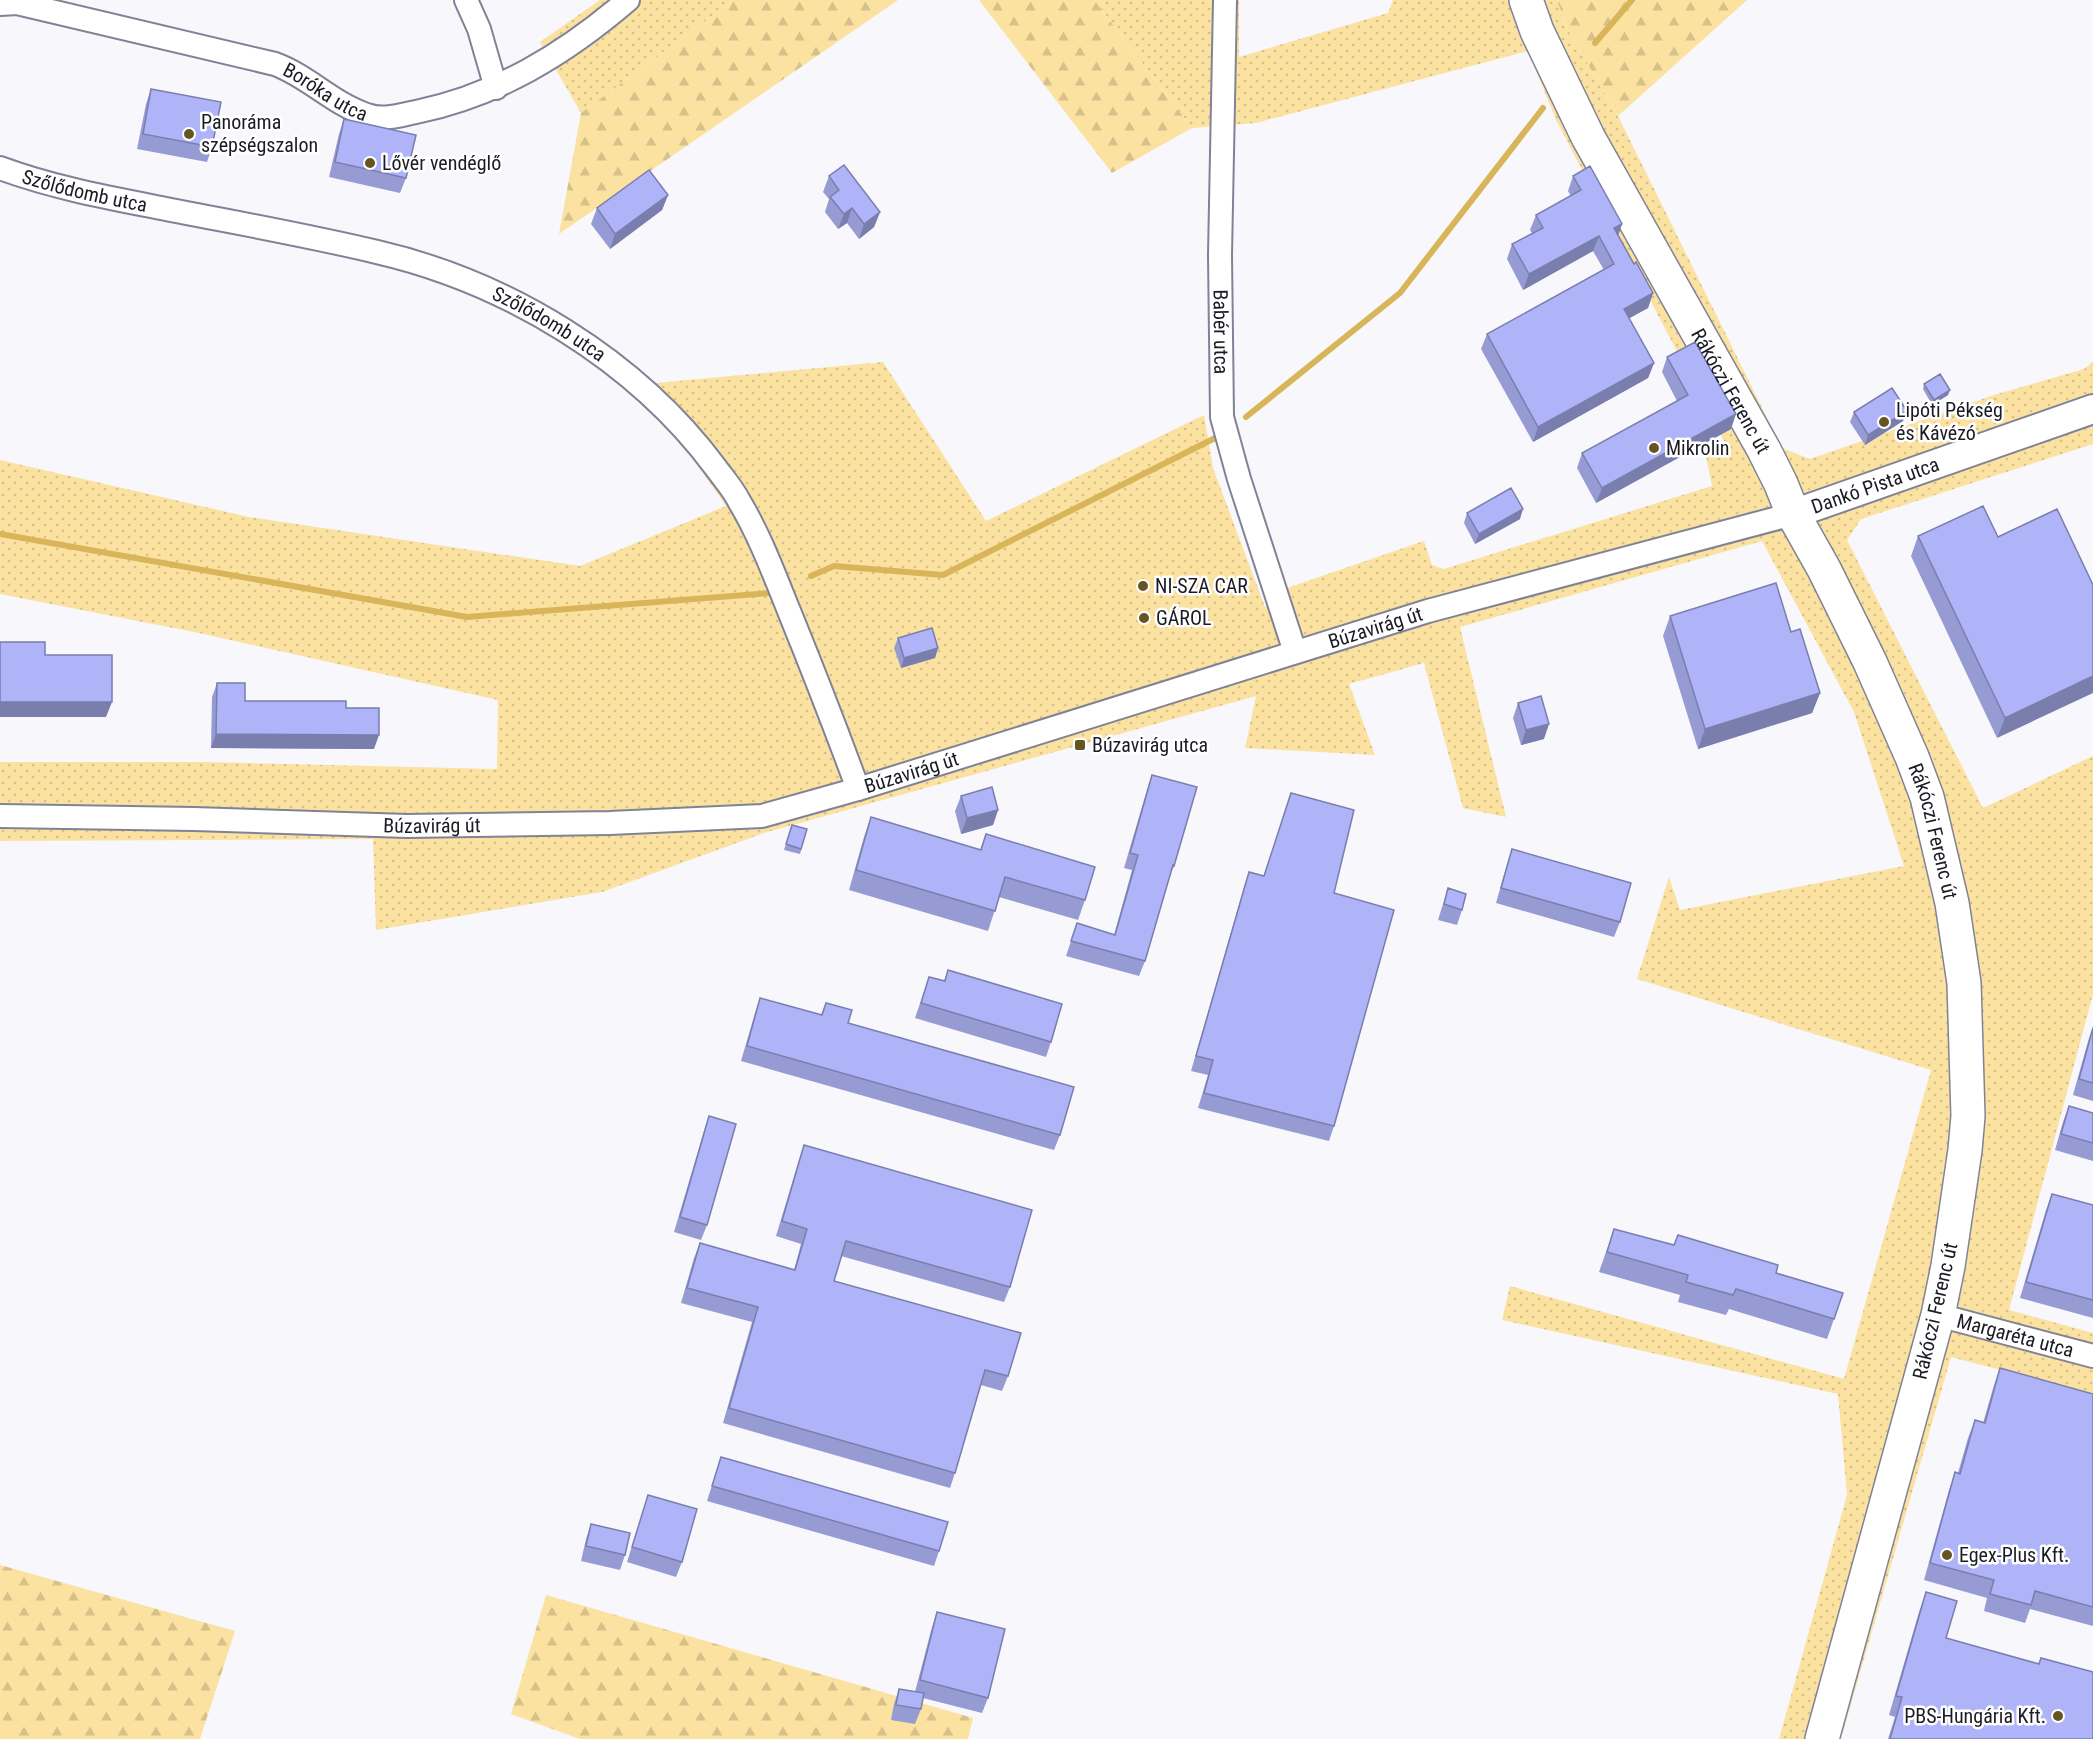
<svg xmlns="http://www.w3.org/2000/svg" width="2093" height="1739" font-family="'Roboto Condensed',sans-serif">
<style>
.grass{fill:url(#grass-dots)}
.forest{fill:url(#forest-firs)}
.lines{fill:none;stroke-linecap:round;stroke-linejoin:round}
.stream{stroke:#d8b559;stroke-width:6}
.minor-casing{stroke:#808396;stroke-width:26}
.tertiary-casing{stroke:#808396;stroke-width:32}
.secondary-casing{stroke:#808396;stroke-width:36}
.minor{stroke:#fff;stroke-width:22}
.tertiary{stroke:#fff;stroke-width:28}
.secondary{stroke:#fff;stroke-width:33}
.wall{fill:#969bd4}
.shaded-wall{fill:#7a7ead}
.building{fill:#aeb4f7;stroke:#7a7ead;stroke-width:1.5}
.poi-dot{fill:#665422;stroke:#fff;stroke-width:2}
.labels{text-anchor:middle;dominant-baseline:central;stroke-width:5;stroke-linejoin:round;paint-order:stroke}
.street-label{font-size:20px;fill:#1a1b23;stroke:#fff}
.poi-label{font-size:20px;fill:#1a1b23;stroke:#fff;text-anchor:start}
</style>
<defs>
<pattern id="grass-dots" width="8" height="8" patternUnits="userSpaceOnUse" patternTransform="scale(1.5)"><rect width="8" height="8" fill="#fce2a1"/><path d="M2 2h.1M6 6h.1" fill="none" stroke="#d7c18a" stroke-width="1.8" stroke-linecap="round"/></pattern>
<pattern id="forest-firs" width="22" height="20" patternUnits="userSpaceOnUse" patternTransform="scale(1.5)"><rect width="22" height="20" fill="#fce2a1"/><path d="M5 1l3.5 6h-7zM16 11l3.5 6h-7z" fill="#d7c18a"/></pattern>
</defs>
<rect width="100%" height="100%" fill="#f7f7fc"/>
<path class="grass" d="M600,0H734L581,113L540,42Z
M1094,0H1239V57L1388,13L1393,0H1557L1567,28L1618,116L1782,448L1810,459L1994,395L2084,369L2093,362V444L1861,519L1847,540L1983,808L2093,756V994L2009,1310L2093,1333V1394L1951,1357L1841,1739H1779L1847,1495L1838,1394L1502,1320L1510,1286L1844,1379L1931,1070L1637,979L1669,877L1680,910L1904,866L1854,712L1762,541L1460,627L1506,817L1463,808L1424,663L1349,684L1375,755L1245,748L1256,696L764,833L602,892L376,930L373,839L0,841V762H206L497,769L498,700L199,633L0,594V460L249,517L580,566L726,506L666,420L624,386L883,362L986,521L1204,415L1213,468L1265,607L1287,588L1424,541L1432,565L1444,569L1712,486L1706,456L1727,447L1557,122L1528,51L1256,123L1192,128Z"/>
<path class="forest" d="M734,0H898L559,234L581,113Z
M979,0H1094L1192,128L1112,173Z
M1557,0H1747L1618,116L1567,28Z
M0,1565L235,1631L200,1739H0Z
M546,1595L973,1718L968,1739H580L511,1714Z"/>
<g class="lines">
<path class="stream" d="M1595,43L1632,0
M1246,417L1400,293L1543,108
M0,534L467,617L769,593
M811,576L834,566L943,575L1215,438"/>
<defs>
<g id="minor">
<path d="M466,0L479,29L496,88"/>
<path id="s1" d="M1225,0L1220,255L1222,417L1239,479L1295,652"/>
<path id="s2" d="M0,4L17,3L275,64C308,76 333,104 367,115C383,121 400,115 416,112C498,95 565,54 628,0"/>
<path id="s3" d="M0,168C49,186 99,196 151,206C226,221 302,234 377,252C507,282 636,360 716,468C724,479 733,489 739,501C760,536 774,574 789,611C813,670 836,729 858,789"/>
<path id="s4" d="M0,816L194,819L407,826L610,823L762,816L858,789L1428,611L1793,514"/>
<path id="s5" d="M1938,1315L2093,1356"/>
</g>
<g id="tertiary">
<path id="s6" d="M1793,514L2093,409"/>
</g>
<g id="secondary">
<path id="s7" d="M1526,0L1537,31L1588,137L1764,450L1781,484L1793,514L1824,569L1870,662L1912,757L1927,797L1952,903L1964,983L1968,1116L1965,1150L1948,1266L1938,1315L1822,1739"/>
</g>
</defs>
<use href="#minor" class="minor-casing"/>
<use href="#tertiary" class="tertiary-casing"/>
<use href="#secondary" class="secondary-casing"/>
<use href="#minor" class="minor"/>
<use href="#tertiary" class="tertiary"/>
<use href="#secondary" class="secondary"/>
</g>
<path class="wall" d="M151,89L212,147L207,162L137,149L146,104Z
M344,119L406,178L400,193L329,177L339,134Z
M829,176L880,212L874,227L859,239L847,223L838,229L825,212L829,199L823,192Z
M1573,176L1622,224L1618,235L1634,264L1653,293L1648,308L1629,318L1654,363L1648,378L1533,442L1481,349L1487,334L1604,270L1593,251L1523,290L1507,259L1512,244L1532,233L1530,230L1536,215L1571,196L1568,191Z
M668,195L662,210L610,249L591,224L597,208Z
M1667,357L1731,429L1596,503L1577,468L1582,453L1677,401L1662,372Z
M1924,384L1948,395L1932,405L1923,389Z
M1907,411L1903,421L1865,445L1850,422L1854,412Z
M1467,513L1520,519L1475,544L1464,523Z
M1918,536L2093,585L1997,738L1911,556Z
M1670,616L1791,632L1820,693L1812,713L1698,749L1663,636Z
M898,638L938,648L935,658L901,668L894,648Z
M217,683L245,701L346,708L374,749L211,748L212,697Z
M1518,703L1544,739L1521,745L1513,718Z
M1152,775L1174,866L1168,880L1145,961L1139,976L1066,956L1077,923L1114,935L1132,870L1124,868L1147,790Z
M1291,793L1334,893V1126L1329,1141L1198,1108L1208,1075L1191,1071L1244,887L1249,872L1264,876Z
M961,796L998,810L993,825L961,834L955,811Z
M871,817L980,850L986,834L1085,900L1078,920L999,897L988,931L849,890L864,837Z
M792,825L807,829L800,854L784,850Z
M1512,849L1620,922L1614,937L1496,903L1507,864Z
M1448,888L1462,910L1457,925L1438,920Z
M948,970L1051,1042L1046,1057L915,1018L929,977L944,981Z
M760,998L821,1015L826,1003L848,1023L1060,1135L1054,1150L741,1061L755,1013Z
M2093,1026V1101L2073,1095L2089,1038Z
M2069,1106L2093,1113V1161L2055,1150L2063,1122Z
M709,1116L707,1225L701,1240L674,1232L704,1131Z
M804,1145L1010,1287L1004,1302L841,1256L834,1281L1008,1376L1002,1391L981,1385L955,1473L950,1488L723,1423L752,1322L681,1303L694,1258L700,1243L794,1270L801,1244L776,1236L799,1160Z
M2052,1194L2093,1205V1318L2020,1298L2046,1210Z
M1614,1229L1776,1273L1843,1293L1827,1339L1729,1309L1726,1315L1678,1302L1680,1295L1599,1272Z
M2000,1368L2093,1394V1626L2030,1609L2025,1623L1984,1611L1987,1598L1924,1580L1949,1490L1955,1472L1958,1473L1968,1438L1975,1420L1983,1423L1994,1385Z
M721,1457L939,1551L934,1566L707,1501Z
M648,1495L682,1562L676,1577L627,1562Z
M591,1524L625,1555L620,1570L581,1561L586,1539Z
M1926,1592L1946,1638L2038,1664L2041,1658L2093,1739H1888L1895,1717L1889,1715L1919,1612Z
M937,1612L988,1698L982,1713L923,1698L921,1709L915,1724L891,1720L894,1704L899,1689L915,1692L932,1627Z"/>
<path class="shaded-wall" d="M668,195L662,210L610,249L615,234Z
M852,208L847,223L838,229L844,214Z
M880,212L874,227L859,239L864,224Z
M1622,224L1617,239L1614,228Z
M1599,236L1593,251L1523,290L1529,274Z
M1653,293L1648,308L1619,324L1624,309Z
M1654,363L1648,378L1533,442L1538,427Z
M1950,390L1948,395L1932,405L1934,400Z
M1907,411L1903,421L1865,445L1868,435Z
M1736,414L1731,429L1596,503L1602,488Z
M1523,509L1520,519L1475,544L1479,534Z
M938,648L935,658L901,668L904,658Z
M2093,676V693L1997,738L2005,718Z
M1820,693L1812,713L1698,749L1705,729Z
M0,702H112L106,717H0Z
M1549,724L1544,739L1521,745L1526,730Z
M216,734L379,735L374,749L211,748Z
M998,810L993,825L961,834L967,818Z"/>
<path class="building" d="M151,89L221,102L212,147L143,134Z
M344,119L416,135L406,178L335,162Z
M844,165L880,212L864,224L852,208L844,214L830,197L839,190L829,176Z
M1590,166L1622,224L1614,228L1634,264L1636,262L1653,293L1624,309L1654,363L1538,427L1487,334L1614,264L1599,236L1529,274L1512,244L1543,228L1536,215L1581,190L1573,176Z
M649,170L668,195L615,234L597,208Z
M1695,342L1736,414L1602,488L1582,453L1688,395L1667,357Z
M1940,374L1950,390L1934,400L1924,384Z
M1892,388L1907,411L1868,435L1854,412Z
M1511,488L1523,509L1479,534L1467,513Z
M1983,506L1998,537L2057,509L2093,585V676L2005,718L1918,536Z
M1776,583L1791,632L1800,629L1820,693L1705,729L1670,616Z
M932,628L938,648L904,658L898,638Z
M0,642H45V655H112V702H0Z
M217,683H245V701H346V708H379V735L216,734Z
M1541,696L1549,724L1526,730L1518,703Z
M1152,775L1197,787L1174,866L1173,865L1145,961L1071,941L1077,923L1115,935L1138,855L1130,853Z
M992,787L998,810L967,818L961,796Z
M1291,793L1354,810L1334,893L1394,910L1334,1126L1204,1093L1213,1060L1196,1056L1249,872L1264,876Z
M871,817L981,850L986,834L1095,867L1085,900L1005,877L995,911L856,870Z
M792,825L807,829L801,849L786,844Z
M1512,849L1631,883L1620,922L1501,888Z
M1448,888L1466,894L1462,910L1444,904Z
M948,970L1062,1004L1051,1042L921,1003L929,977L945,981Z
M760,998L822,1015L826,1003L852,1010L848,1023L1074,1087L1060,1135L747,1046Z
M2093,1028V1083L2079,1079Z
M2069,1106L2093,1113V1143L2061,1134Z
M709,1116L736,1124L707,1225L680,1217Z
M804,1145L1032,1210L1010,1287L846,1241L834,1281L1021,1333L1008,1376L985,1370L955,1473L729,1408L758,1307L687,1288L700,1243L795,1270L807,1229L782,1221Z
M2052,1194L2093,1205V1300L2026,1282Z
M1614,1229L1674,1245L1678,1235L1778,1265L1776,1273L1843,1293L1834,1319L1736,1289L1733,1295L1686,1282L1688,1275L1607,1252Z
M2000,1368L2093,1394V1607L2035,1591L2031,1605L1990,1594L1994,1580L1930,1563L1955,1472L1960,1474L1975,1420L1985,1423Z
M721,1457L948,1522L939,1551L712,1486Z
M648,1495L697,1509L682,1562L632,1547Z
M591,1524L630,1533L625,1555L586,1546Z
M1926,1592L1957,1601L1946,1638L2039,1664L2041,1658L2093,1672V1739H1890L1902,1697L1896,1696Z
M937,1612L1005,1629L988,1698L920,1680Z
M899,1689L924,1693L921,1709L896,1705Z"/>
<g class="poi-dot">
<circle cx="189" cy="134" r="6"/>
<circle cx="370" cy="163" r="6"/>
<circle cx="1884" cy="422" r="6"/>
<circle cx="1654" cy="448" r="6"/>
<circle cx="1143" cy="586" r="6"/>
<circle cx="1144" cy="618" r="6"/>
<rect x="1074" y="739" width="12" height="12" rx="3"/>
<circle cx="1947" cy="1555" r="6"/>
<circle cx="2058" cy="1716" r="6"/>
</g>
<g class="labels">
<g class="street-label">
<text stroke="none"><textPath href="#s2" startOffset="340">Boróka utca</textPath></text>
<text stroke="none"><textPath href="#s3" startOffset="88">Szőlődomb utca</textPath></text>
<text stroke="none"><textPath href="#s3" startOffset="574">Szőlődomb utca</textPath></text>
<text stroke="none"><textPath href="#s1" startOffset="332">Babér utca</textPath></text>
<text stroke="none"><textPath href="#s7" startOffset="442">Rákóczi Ferenc út</textPath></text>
<text stroke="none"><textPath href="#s6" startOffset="87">Dankó Pista utca</textPath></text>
<text stroke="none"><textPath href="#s4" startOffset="1404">Búzavirág út</textPath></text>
<text stroke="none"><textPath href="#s4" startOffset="918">Búzavirág út</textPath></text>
<text stroke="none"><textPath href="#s4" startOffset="432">Búzavirág út</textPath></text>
<text stroke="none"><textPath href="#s7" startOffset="928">Rákóczi Ferenc út</textPath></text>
<text transform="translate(1935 1311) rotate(-77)">Rákóczi Ferenc út</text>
<text stroke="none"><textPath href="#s5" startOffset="80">Margaréta utca</textPath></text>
</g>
<g class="poi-label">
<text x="201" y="122">Panoráma<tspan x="201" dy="23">szépségszalon</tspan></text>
<text x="382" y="163">Lővér vendéglő</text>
<text x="1896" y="410">Lipóti Pékség<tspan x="1896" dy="23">és Kávézó</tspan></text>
<text x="1666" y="448">Mikrolin</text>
<text x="1155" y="586">NI-SZA CAR</text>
<text x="1156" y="618">GÁROL</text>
<text x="1092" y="745">Búzavirág utca</text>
<text x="1959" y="1555">Egex-Plus Kft.</text>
<text x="2046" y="1716" text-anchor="end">PBS-Hungária Kft.</text>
</g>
</g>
</svg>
